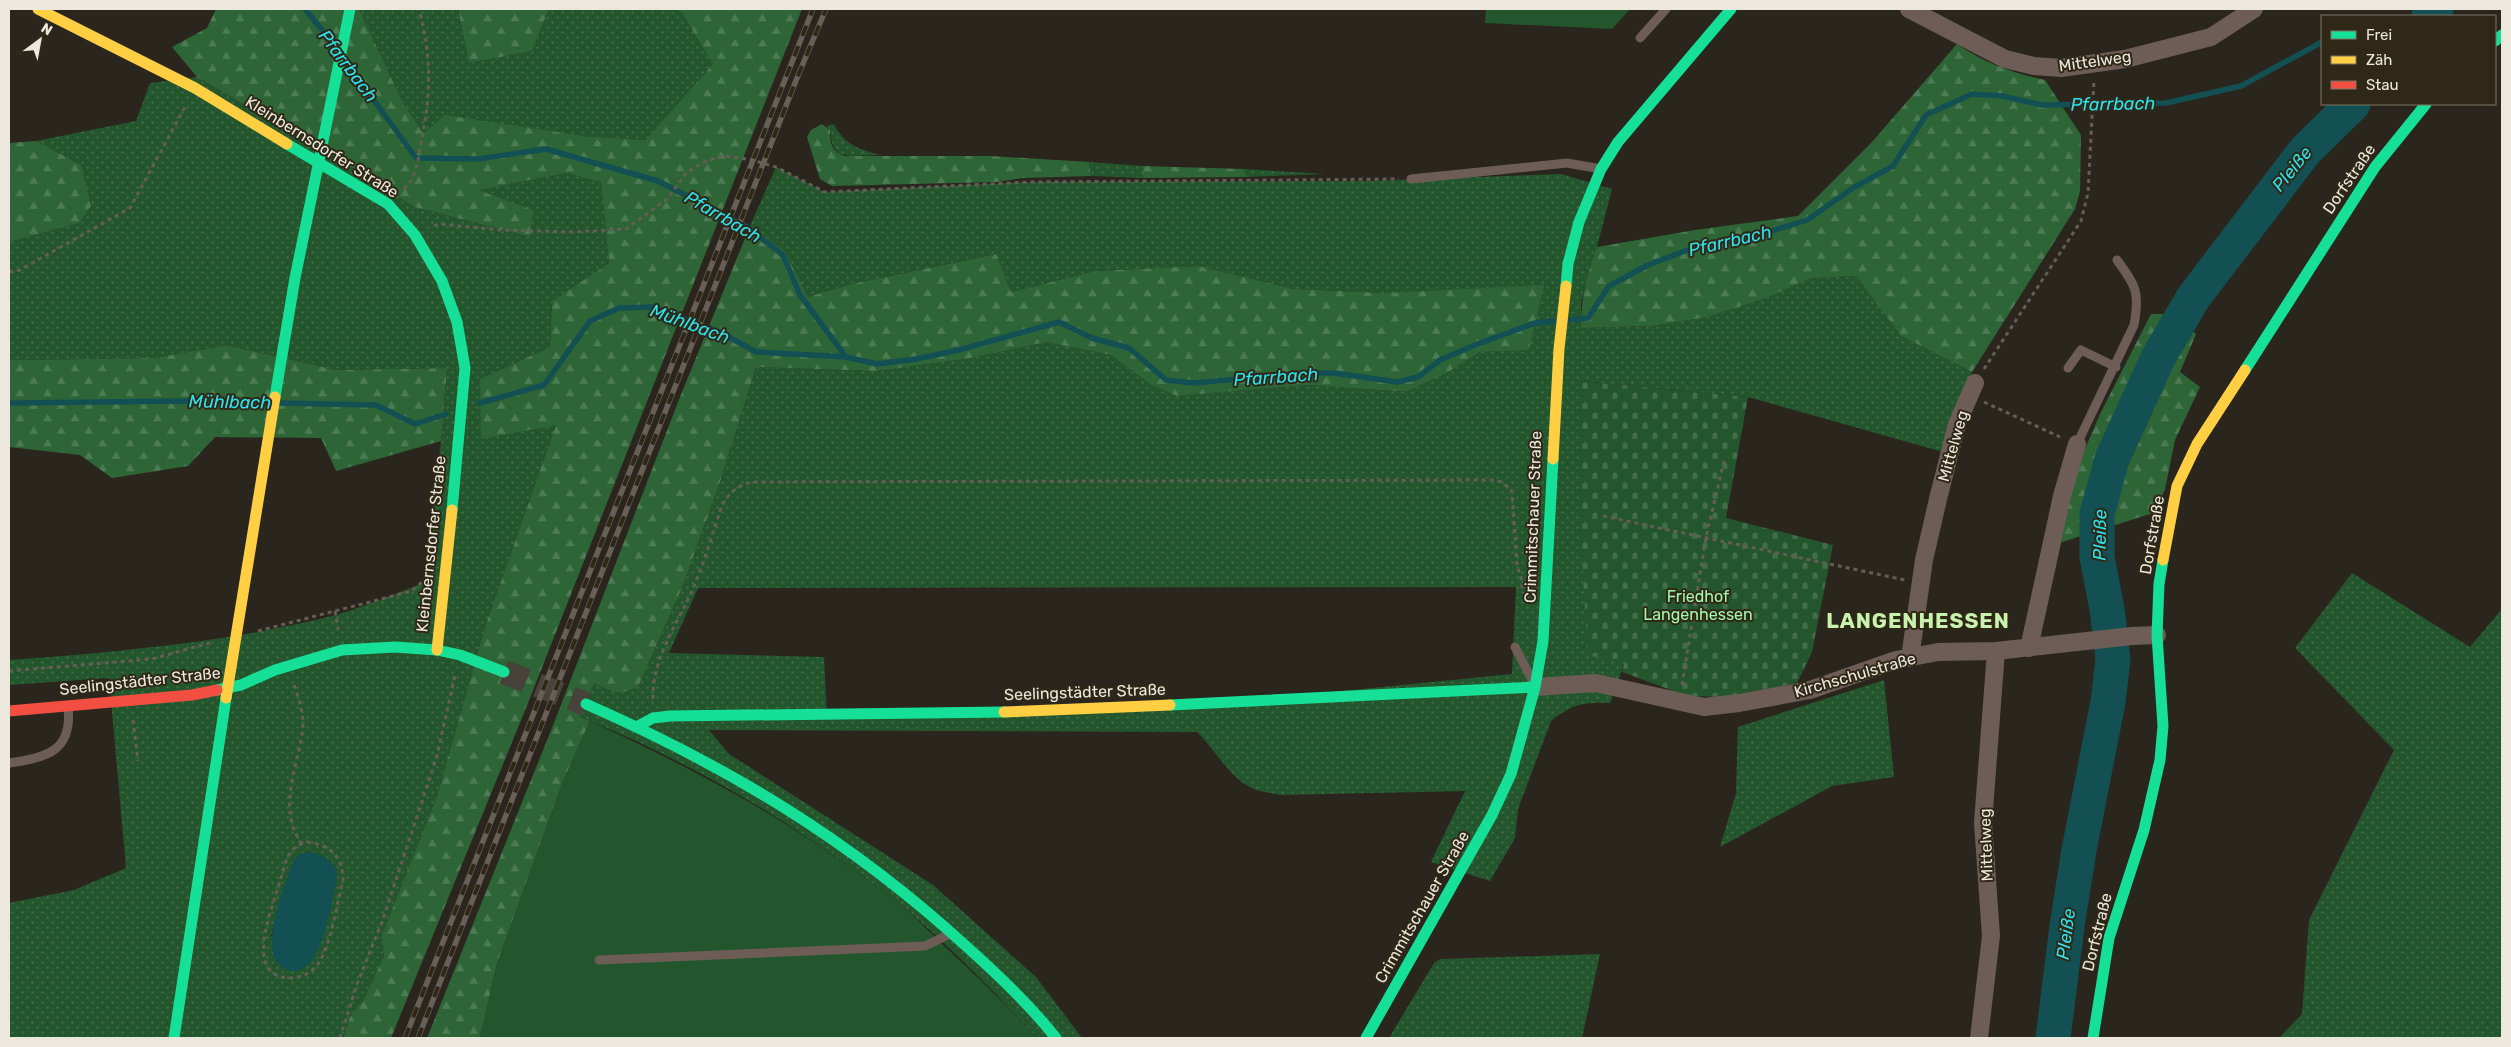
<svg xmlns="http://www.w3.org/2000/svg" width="2511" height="1047" font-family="Rubik,sans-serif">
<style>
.grass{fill:url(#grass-dots);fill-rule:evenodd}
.forest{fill:url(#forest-firs)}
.cemetery{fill:url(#cemetery-stones)}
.park{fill:#24562d}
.water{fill:#135053}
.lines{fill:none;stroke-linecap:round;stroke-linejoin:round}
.stream{stroke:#135053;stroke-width:5.5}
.river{stroke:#135053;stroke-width:35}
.secondary-tunnel{stroke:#47433a;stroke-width:24;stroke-dasharray:24 12;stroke-linecap:butt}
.path{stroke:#675d57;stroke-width:3;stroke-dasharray:4 4;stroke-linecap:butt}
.lane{stroke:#6d5d56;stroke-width:9}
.street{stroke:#6d5d56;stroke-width:18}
.fast{stroke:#16e098;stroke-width:11}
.slow{stroke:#ffcf43;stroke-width:11}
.jam{stroke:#f24e42;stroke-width:11}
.rail-casing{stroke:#685f58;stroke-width:5.5}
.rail{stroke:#302817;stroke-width:4;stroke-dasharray:11;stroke-linecap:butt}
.labels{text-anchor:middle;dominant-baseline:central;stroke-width:4;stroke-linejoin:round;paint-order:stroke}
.street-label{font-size:16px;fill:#ede8dd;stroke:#302817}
.park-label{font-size:16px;fill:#a0f9ac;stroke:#302817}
.water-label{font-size:18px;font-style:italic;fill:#2ce3ee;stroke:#302817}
.district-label{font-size:21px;font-weight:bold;letter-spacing:1px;fill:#c8f3af;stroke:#302817}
</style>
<defs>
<pattern id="grass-dots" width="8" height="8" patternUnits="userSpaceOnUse" patternTransform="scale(1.25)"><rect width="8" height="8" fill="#24562d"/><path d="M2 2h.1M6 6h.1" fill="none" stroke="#446e4b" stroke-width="1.8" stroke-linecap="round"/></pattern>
<pattern id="forest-firs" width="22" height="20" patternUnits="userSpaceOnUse" patternTransform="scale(1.25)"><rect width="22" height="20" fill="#2e6537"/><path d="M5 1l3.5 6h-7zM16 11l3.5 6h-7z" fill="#4d7b54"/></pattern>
<pattern id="cemetery-stones" width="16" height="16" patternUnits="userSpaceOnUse" patternTransform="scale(1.25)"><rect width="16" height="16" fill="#24562d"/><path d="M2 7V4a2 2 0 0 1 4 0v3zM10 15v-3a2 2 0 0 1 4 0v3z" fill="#446e4b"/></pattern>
</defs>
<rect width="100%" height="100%" fill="#2a261d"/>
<path class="grass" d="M359,9H458L469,63L532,51L549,9H676L682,13L713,64L647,140L583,136L423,135L403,103Z
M197,77L345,163L414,207L529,237L477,190L568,173L601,181L609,263L552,301L550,347L480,379L556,425L485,627L437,796L381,937L384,956L364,999L350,1017L343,1038H9V903L74,890L126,868L109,678L9,685V660C116,652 219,643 324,618C358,610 391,595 424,583L441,441L447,368L336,370L226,345L155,358L9,360V242L78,223L80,165L36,141L136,121L150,83ZM311,852L330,861L337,877L321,940L271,936L293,862L300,854Z
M834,124C843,144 860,150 880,155L851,156L840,154C828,146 834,135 827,126Z
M1089,162L1143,166V178L1091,176Z
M776,167L825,192L1030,182L1371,181L1561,174L1612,189L1597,247L1589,268L1581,303V328L1652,326L1708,317L1766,298L1812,278L1856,276L1901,336L1972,372L1952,414L1943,452L1748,397L1580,381L1624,664L1610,703C1584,702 1572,704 1551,721L1518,809L1515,838L1490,881L1431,862L1465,791L1280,795C1272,793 1264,792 1256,790C1230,780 1216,750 1197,732L709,730L729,754L933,885L1036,977L1082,1038H1037C994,992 948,943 899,904C807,830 689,760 580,717L594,682L639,685L682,588L720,482L756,367L877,371L972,358L1046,342L1111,355L1151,385L1177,396L1309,385L1406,392L1445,374L1480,352L1529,349L1385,293L1294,289L1198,266L1095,271L1011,292L995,254L851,284L808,297L785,251L750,226ZM1516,587L1512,674L1194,706L827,717L824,657L669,653L698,588Z
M1243,169L1325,174L1245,177Z
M2352,573L2470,647L2502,609V1038H2279L2302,1014L2309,920L2394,750L2295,648Z
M1884,680L1894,777L1832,786L1720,847L1736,793L1738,727Z
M1600,954L1582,1038H1389L1434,963L1440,959Z"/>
<path class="forest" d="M216,9H359L403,103L423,134L445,115L583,136L646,140L713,64L682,13L676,9H802L526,708L391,1038H343L350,1017L364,999L384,956L381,937L437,796L485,627L556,425L481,439L480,379L550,347L552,301L609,263L601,182L568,173L478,190L533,210L530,237L414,207L345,163L197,77L172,47L207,28Z
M458,9H549L532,51L469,63Z
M1957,44C1984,63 2013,73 2045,80L2081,135L2080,191L2075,209L1972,372L1901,336L1856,276L1812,278L1766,298L1708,317L1652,326L1581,328C1581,299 1586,274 1597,247L1695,230L1798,216L1872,142Z
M822,124L830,130C830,142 831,152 845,156H990L1089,162L1091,176L1023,178L996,182L832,186L820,179L807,137L811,130Z
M36,141L81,165L91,206L79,223L9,242V143Z
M1143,166L1243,169L1246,175L1245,177L1143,178Z
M750,226L785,251L808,297L851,284L996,254L1011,292L1095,271L1198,266L1294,289L1385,293L1544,285L1529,350L1480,352L1445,374L1406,392L1309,385L1177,396L1151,385L1111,355L1046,342L972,358L877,371L756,367L720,482L682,588L639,685C618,698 614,691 594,683L580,717L590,721L562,784L497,964L480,1038H427L554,723L680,397Z
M2151,314H2172L2196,334L2180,372L2200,387L2175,440L2165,489L2153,513L2056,544L2081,458L2101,412Z
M226,345L336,370L447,368L441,441L336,471L321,438L215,437L188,466L112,478L80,455L9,447V360L155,358Z"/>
<path class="cemetery" d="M1580,381L1748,397L1726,518L1833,545L1812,652L1797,683L1725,697L1687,696L1622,672L1624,664L1588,655L1581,545Z"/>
<path class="park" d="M1486,9H1630L1612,29L1485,23Z
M590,721C699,771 805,828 899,904C913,915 927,929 940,942C974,973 1006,1005 1037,1038H480L497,964L562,784Z"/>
<path class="water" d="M311,852C324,856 337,862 337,877C332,901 326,941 311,961C306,968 297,973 288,970C253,960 285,886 293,862L299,854Z"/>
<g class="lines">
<path class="stream" d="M305,9L335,46
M346,62L416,158L478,159L546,149L658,181L747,227L783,255L800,295L846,357L877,364L916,359L959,350L1059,322L1092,338L1129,348L1166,380L1194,383L1306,373H1334L1397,382L1418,377L1440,360L1475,345L1535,323L1557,321
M1569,320L1588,318L1609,286L1648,265L1698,246L1756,236L1807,220L1853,188L1893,166L1926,115L1972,94L2002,96L2042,105L2166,103L2241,86L2322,42
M9,403L188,401L269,403
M278,403L376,405L415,424L446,414
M480,403L544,385L590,321L619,308L653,307L720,332L756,352L846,357"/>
<path class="river" d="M2429,16L2436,9
M2053,1038L2067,926L2079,850L2108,702L2113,659L2107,609L2097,557V514L2112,459L2158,358L2193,298L2305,151L2353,104"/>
<path class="secondary-tunnel" d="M504,672L586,704"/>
<path class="path" d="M404,189C417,177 418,160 421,143C431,92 432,60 419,9
M434,226L438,224L500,230L574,232L626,229L667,199L687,172L706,161L725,156L752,160L776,167L825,192L1030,182L1399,179
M9,272L20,270L130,208L186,105
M1984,369L2081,221L2088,193L2094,80
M1984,402L2060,437
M1603,516L1905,580
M335,611L338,630
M258,631L412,591L424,580
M9,671L152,659L213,642
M294,685C300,702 305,717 302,734C296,772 278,808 301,843
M1682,685L1706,537L1725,457
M653,699C652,661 674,629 690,595C703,567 712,535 722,505C729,493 736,487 750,482L1492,480L1502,482L1512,491L1517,565L1521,578L1523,593
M133,720L138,761
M307,842C330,845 343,856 343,880C337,904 332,939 320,961C314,971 304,977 292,978C246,979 268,920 275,897C280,883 283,869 288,856L296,846Z
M340,1038L357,984L382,922L437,756L455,675"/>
<path class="lane" d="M1640,38L1666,9
M1411,179L1567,163L1601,169
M2068,368L2081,350L2116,367
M2077,444L2134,325C2140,292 2136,286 2117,260
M1515,647L1531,678
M9,763C47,757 73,752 68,706
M599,960L925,946L950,934"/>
<path class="street" d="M1909,9L2005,59L2034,66L2061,68L2125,59L2211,37L2254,9
M2029,648L2062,496L2077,444
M1910,658L1924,560L1938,499L1957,424L1975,383
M1535,687L1596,683L1704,707L1739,703L1810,690L1896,660L1938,652L1996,651L2132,636L2157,635
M1979,1038L1991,936L1983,823L1996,651"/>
<path class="fast" d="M2495,41L2502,35
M287,144L388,204L415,235L442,281L457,322L465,368L452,510
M1566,286L1568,264L1579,222L1601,169L1618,142L1731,9
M2245,370L2375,167L2426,104
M275,397L295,278L350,9
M217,690L241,685L275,670L342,650L395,647L437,650L460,655L504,672
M586,704C729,767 850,840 966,946C998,975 1029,1004 1056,1038
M1170,705L1535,687
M638,726L653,718L670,716L1004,712
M174,1038L226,698
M1366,1038L1492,815L1511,774L1535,687L1543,641L1553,459
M2093,1038L2109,938L2144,830L2160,760L2163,726L2157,635L2159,584L2163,560"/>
<path class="slow" d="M38,9L195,88L287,144
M1553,459L1559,349L1566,286
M2163,560L2177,486L2197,444L2245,370
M437,650L452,510
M226,698L275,397
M1004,712L1170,705"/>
<path class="jam" d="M9,711L192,695L217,690"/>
<defs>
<path id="rail" d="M405,1038L813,9
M418,1038L797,78L826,9"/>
</defs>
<use href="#rail" class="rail-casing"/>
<use href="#rail" class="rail"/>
</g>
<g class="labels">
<g class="street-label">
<text transform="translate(2095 61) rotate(-8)">Mittelweg</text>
<text transform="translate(322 147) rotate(32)">Kleinbernsdorfer Straße</text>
<text transform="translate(2349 179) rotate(-56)">Dorfstraße</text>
<text transform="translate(1953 446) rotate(-74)">Mittelweg</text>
<text transform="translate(1533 517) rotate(-88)">Crimmitschauer Straße</text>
<text transform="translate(2152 535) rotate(-80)">Dorfstraße</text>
<text transform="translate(431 544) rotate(-84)">Kleinbernsdorfer Straße</text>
<text transform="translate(1855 675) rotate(-16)">Kirchschulstraße</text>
<text transform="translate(140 681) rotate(-6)">Seelingstädter Straße</text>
<text transform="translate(1085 692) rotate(-2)">Seelingstädter Straße</text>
<text transform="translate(1986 845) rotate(-92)">Mittelweg</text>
<text transform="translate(1422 907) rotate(-60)">Crimmitschauer Straße</text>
<text transform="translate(2097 932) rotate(-76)">Dorfstraße</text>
</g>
<g class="park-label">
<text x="1698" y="596">Friedhof<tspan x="1698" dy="18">Langenhessen</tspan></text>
</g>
<g class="water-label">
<text transform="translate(348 66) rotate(53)">Pfarrbach</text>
<text transform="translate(2113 104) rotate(-1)">Pfarrbach</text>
<text transform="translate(2292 169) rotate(-51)">Pleiße</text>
<text transform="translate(723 217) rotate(30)">Pfarrbach</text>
<text transform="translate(1730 241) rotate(-13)">Pfarrbach</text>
<text transform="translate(690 324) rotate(20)">Mühlbach</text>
<text transform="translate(1276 377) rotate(-4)">Pfarrbach</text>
<text transform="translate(230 402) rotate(1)">Mühlbach</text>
<text transform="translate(2100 535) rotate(-89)">Pleiße</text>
<text transform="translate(2066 934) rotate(-82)">Pleiße</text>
</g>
<g class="district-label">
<text x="1918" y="620">LANGENHESSEN</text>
</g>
</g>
<rect width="2511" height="1047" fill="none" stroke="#ede8dd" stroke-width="20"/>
<rect x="2321" y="15" width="175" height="90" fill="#302817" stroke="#7c7566"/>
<rect x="2331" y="31" width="25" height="8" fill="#16e098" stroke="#7c7566"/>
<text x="2366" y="40" font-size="15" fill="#ede8dd">Frei</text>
<rect x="2331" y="56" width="25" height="8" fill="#ffcf43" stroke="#7c7566"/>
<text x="2366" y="65" font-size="15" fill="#ede8dd">Zäh</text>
<rect x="2331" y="81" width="25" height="8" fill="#f24e42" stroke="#7c7566"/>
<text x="2366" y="90" font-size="15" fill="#ede8dd">Stau</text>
<g transform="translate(40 40) rotate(32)" stroke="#302817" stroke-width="4" paint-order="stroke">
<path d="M0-4L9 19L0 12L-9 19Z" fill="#ede8dd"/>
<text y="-8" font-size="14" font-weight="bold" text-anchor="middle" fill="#ede8dd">N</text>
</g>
</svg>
